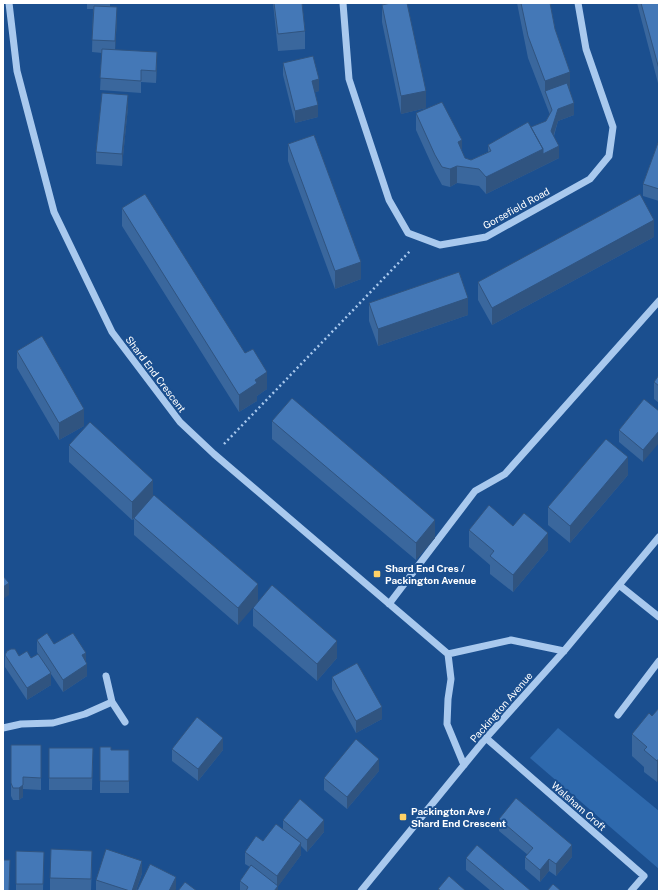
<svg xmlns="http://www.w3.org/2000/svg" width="662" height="894" font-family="'Public Sans',sans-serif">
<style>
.green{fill:#2e69ad}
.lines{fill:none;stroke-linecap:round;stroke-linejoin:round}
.path{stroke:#a9c9ee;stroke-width:2.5;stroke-dasharray:2 3;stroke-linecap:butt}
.minor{stroke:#a9c9ee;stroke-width:7}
.wall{fill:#3a679d}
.shaded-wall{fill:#305480}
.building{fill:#4478b7;stroke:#305480}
.poi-dot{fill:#ffd166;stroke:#1b4f8f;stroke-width:1.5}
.labels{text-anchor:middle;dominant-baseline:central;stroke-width:4;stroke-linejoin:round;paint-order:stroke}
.street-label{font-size:10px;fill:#fff;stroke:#1b4f8f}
.poi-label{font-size:10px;font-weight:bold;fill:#fff;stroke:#1b4f8f;text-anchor:start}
</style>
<rect width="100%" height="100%" fill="#1b4f8f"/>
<path class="green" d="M558,728L659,811V869L530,758Z"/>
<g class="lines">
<path class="path" d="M224,444L411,250"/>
<path class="minor" d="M9,3L17,71L54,212L112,332L180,422L214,454L448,654L451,679L448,699L447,724L464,765
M343,3L349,79L389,200L408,233L440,245L486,237L590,179L609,156L613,127L586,49L578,3
M619,585L659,617
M389,604L475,491L505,474L659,301
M448,654L511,640L564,651
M106,676L112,702L125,722
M618,715L659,661
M3,728L21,724L53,723L85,714L112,702
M486,738L644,876L631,891
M361,891L486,738L564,651L659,537"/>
</g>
<path class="wall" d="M87,3H110V7L117,19L115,50L157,64L156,83L141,82V93L100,90L102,53L92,52L93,9H87Z
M273,3H302L305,31V49L278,51Z
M517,3H550L555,29L570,91L574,115L558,121L554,136L559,158L543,166L486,194L479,186L457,183L450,187L442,185L435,172L416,130V113L462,152L465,158L471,160L488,152V145L546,121L550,115L528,58Z
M637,3H659V87Z
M382,5L426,108L401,114L382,22Z
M283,63L319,91L315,92L318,117L295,123L283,75Z
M128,107L122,166L96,164V152Z
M659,140V201L643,196V184Z
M288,144L361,279L335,289L288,161Z
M122,208L267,389L257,396V401L239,412L122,226Z
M654,237L492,325L478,300V282Z
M369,303L468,315L378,346L369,321Z
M17,351L84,426L59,440L17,368Z
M659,375V403L654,399V382Z
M644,399L643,462L619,442V430Z
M272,421L435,538L416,560L272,439Z
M69,445L153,495L258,584L238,625L134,535V519L132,520L69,462Z
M628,475L570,543L548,525V507Z
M513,526L548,550L513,592L490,574V565L469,547V530Z
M253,608L337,658L317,681L253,626Z
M37,640L54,644L86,661L87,676L63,692L51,674V685L27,700L5,667V655L19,656L31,658L38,654L37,652Z
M332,677L382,719L356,733L332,689Z
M659,708L657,782L644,772V767L632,756V734L652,716Z
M11,745H41V790L23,789V797L19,800H13L11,796Z
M100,747L111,750H129V793H100Z
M49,748H93L92,790H49Z
M172,749L223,750L198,781L172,761Z
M379,771L347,809L324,790V778Z
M499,819L572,857L556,876L549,871L540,882L525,869V857L528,855L499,831Z
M283,820L324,832L307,852L301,846V855L278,886V891H240V881L250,867L245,864V852L283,830Z
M16,851L44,852L43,891H16Z
M466,858L531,891H491L466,870Z
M92,863L91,891L50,890V878Z
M142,873L136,891H96V880Z"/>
<path class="shaded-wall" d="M117,7V19L115,53V41Z
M157,52V64L156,83V71Z
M570,72V94L545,91V81Z
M319,79V91L312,93V81Z
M426,91V108L401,114V96Z
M128,95V107L122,166V154Z
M574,103V115L558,121L551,143V131L558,109Z
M318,105V117L295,123V111Z
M462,140V157L458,142Z
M559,146V158L543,166L486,194V177L543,149Z
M457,166V183L450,187V169Z
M654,220V237L492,325V308Z
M361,262V279L335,289V271Z
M468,298V315L378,346V329Z
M267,372V389L257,396V401L239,412V395L255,380Z
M84,409V426L59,440V423Z
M659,431V443L643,462V450Z
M628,457V475L570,543V526Z
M153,480V497L132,520V502Z
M435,520V538L416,560V543Z
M548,533V550L513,592V575Z
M9,583V595L3,599V587Z
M258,584V602L238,625V608Z
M337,641V658L317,681V664Z
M86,653V665L82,655Z
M87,664V676L63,692V680Z
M51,673V685L27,700V688Z
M382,707V719L356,733V721Z
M223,738V750L198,781V769Z
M659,758V780L657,782V761Z
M379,759V771L347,809V797Z
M23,785V797L19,800V788Z
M324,820V832L307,852V840Z
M301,843V855L277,888V876Z
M572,845V857L556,876V864Z
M549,859V871L540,882V870Z
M142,861V873L136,891H132Z
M176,877V889L175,891H169Z
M278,886V891H274Z"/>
<path class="building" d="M274,3H302L305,31L278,34Z
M391,3H407L426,91L401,96L382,5Z
M521,3H550L555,29L570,72L545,81L528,36Z
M641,3H659V69Z
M94,6L117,7L115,41L92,40Z
M102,49L157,52L156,71L141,70V81L100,78Z
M313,56L319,79L312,81L318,105L295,111L283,63Z
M567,83L574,103L558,109L551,131L559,146L543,154V149L531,127L546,121L552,110L545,91Z
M102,93L128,95L122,154L96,152Z
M442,102L462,140L458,142L465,158L471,160L491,151L488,145L528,122L543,149L486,177L479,169L457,166L450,169L442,167L435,155L416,113Z
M314,135L361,262L335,271L288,144Z
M659,140V189L643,184Z
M145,194L245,353L253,349L267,372L255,380L257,383L239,395L122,208Z
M640,194L654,220L492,308L478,282Z
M459,272L468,298L378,329L369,303Z
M42,336L84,409L59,423L17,351Z
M659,375V386L654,382Z
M292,398L435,520L416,543L272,421Z
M644,399L659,411V431L643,450L619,430Z
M90,422L153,480L132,502L69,445Z
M606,439L628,457L570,526L548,507Z
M154,495L258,584L238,608L134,518Z
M489,505L513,526L524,513L548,533L513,575L490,556L494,551L469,530Z
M3,576L9,583L3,587Z
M272,585L337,641L317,664L253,608Z
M47,633L54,644L73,633L86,653L82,655L87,664L63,680L37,640Z
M11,649H15L19,656L27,651L31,658L38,654L51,673L27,688L5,655L7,651Z
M357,663L382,707L356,721L332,677Z
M659,708V758L657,761L644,750L647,747L632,734L649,713L652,716Z
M197,717L223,738L198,769L172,749Z
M356,739L379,759L347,797L324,778Z
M11,745H41V778L23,777V785L19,788H13L11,783Z
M100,747H111V750H129V781H100Z
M49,748H93L92,778H49Z
M516,798L572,845L556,864L549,859L540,870L525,857L533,848L499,819Z
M300,799L324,820L307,840L283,820Z
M276,824L301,843L277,876L245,852L256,836L263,841Z
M477,845L531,891H505L466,858Z
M51,849L92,851L91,879L50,878Z
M106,849L142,861L132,891H130L96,880Z
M16,851L44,852L43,884H16Z
M3,860H10L9,891H3Z
M150,864L176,877L169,891H137Z
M251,865L278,886L274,891H246L248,887L240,881Z
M449,876L466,891H441L438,889Z
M185,882L197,891H178Z
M553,884L561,891H547Z"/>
<g class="poi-dot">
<rect x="373" y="570" width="8" height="8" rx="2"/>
<rect x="399" y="813" width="8" height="8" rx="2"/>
</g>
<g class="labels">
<g class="street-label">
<text transform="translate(516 208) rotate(-29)">Gorsefield Road</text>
<text transform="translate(156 374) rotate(53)">Shard End Crescent</text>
<text transform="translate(501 707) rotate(-49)">Packington Avenue</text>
<text transform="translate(579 806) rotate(41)">Walsham Croft</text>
</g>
<g class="poi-label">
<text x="385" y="568">Shard End Cres /<tspan x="385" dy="12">Packington Avenue</tspan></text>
<text x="411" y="811">Packington Ave /<tspan x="411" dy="12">Shard End Crescent</tspan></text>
</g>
</g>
<rect width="662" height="894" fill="none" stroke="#ffffff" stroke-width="8"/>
</svg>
